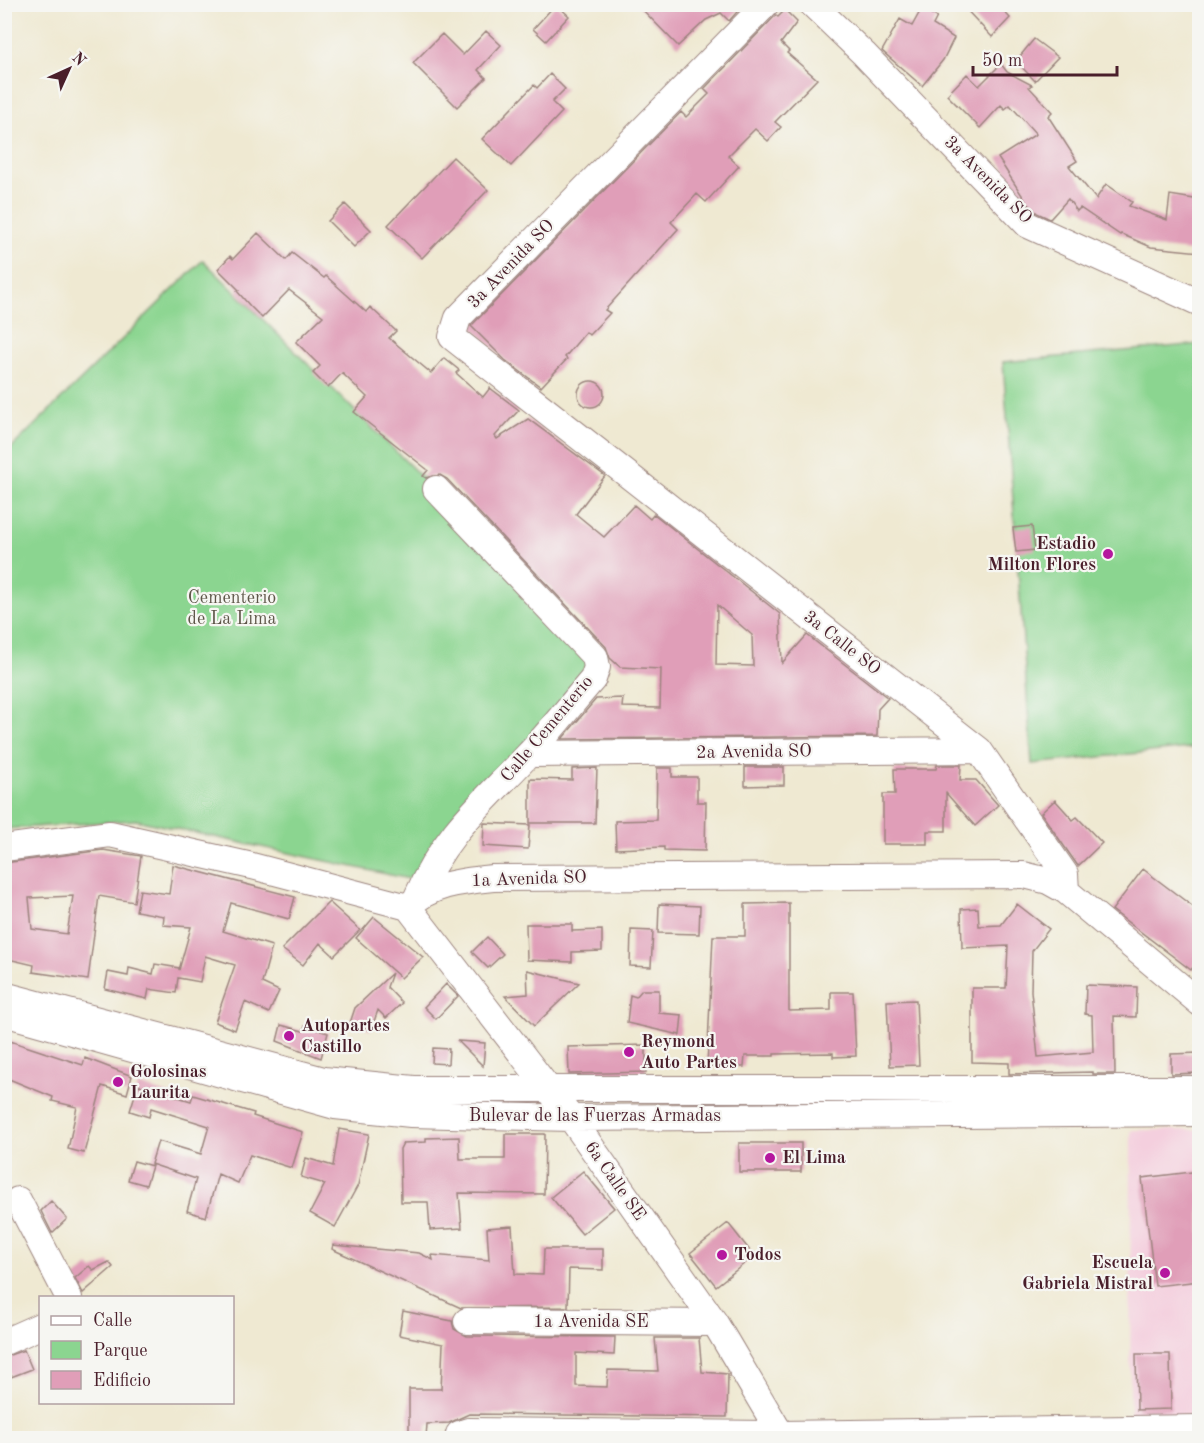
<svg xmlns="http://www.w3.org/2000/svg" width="1204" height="1443" font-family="'Old Standard TT',serif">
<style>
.built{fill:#f4cfde}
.green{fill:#8bd590;stroke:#6a7a5e;stroke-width:1.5}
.building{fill:#e09eb8;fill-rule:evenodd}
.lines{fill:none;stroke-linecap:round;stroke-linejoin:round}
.minor-casing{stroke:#9c847e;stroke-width:28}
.minor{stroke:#fff;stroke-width:26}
.poi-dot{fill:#b5179e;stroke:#f6f6f2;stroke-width:2}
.labels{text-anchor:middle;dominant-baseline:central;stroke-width:4.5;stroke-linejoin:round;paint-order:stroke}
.street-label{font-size:18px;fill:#4a1f2b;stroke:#f6f6f2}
.poi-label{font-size:18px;font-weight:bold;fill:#4a1f2b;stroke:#f6f6f2;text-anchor:start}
.park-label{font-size:18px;fill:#5e5649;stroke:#f6f6f2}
</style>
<rect width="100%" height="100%" fill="#f6f6f2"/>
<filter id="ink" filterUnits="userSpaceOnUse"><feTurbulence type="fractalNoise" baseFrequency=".0167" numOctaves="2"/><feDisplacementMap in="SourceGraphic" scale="12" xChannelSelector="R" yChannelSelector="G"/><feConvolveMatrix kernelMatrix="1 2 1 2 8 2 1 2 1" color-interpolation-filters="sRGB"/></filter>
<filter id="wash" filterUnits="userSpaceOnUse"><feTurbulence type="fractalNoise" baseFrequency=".008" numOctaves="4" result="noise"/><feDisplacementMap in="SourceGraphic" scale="24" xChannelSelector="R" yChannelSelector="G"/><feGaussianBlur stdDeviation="1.35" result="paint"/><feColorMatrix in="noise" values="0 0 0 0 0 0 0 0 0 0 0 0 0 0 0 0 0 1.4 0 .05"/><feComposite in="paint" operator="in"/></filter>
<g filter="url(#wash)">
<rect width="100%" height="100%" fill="#efe9d2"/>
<path class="built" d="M1131,1130H1199V1415L1130,1417Z"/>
<path class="green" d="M203,260L606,660L409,879L136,820L5,829V454Z
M1199,344V747L1032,764L1003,362Z"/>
<g id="blocks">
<path class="building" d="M556,4L569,16L546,41L533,29Z
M637,4H744L729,21L721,13L706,20L678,46Z
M961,4H997L1010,18L992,37Z
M922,8L937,17L933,25L954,38L943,60L922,86L882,51L900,19L912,26Z
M785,10L797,22L781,43L789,51L787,53L817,79L775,122L781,127L768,141L755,129L728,156L739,166L706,202L697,194L671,222L678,229L605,310L610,313L589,335L586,332L565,357L567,359L541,387L505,360L471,326L681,112L686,117L709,94L704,89L776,15L778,17Z
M486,31L501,45L478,70L486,78L457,107L413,63L442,34L463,55Z
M1034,39L1058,57L1035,81L1016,61Z
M1001,64L1007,72L1032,85L1029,87L1052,112L1048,116L1077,161L1069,166L1096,199L1106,184L1132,202L1129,206L1167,220L1170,195L1200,200V252L1151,247L1121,234L1120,235L1080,208L1077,211L1068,199L1050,219L1037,213L1025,200L998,158L1036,134L1010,105L1005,109L1001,105L980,128L947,95L967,74L979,86Z
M550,74L565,89L552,102L562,112L511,166L482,139L534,85L537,88Z
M453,157L488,190L422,258L388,225Z
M345,204L371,230L354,247L328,221Z
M258,233L286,260L292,253L324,278L326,276L366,312L370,307L396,331L389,338L431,373L444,358L459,370L456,373L483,397L490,388L519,410L495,436L497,439L528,419L605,476L576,514L604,537L634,505L650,519L654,514L780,614L782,663L807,635L888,698L878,709L877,736L562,739L596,699L623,698L622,707L660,708L661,669L620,667L610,658L606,647L447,479L440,475L426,478L423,476L428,470L354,412L367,397L342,373L328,388L313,373L320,366L296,342L323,316L289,290L262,318L250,306L237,291L239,290L218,269L230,256L233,259ZM717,605L752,635L753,666L716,665Z
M578 394a13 13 0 1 1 26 0a13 13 0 1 1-26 0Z
M1032,526L1035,550L1016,552L1013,528Z
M937,765H961L960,780H976L998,805L975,826L946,793V831H927V844H883V794H895L894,769H936Z
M745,767H784V785L745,786Z
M597,768L595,823H530V779L572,780V769Z
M657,768H672V777H697V802H706L705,851L664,850V847L616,849L615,821L656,820Z
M1055,800L1073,820L1077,817L1102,843L1078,866L1041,813Z
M484,823L530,825L528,849L483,846Z
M103,850L141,856L134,902L99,896L88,980L33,972L34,965L8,959L9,952H4V863ZM73,896L67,934L32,929L29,898Z
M173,865L295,897L289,919L231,903L223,931L272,946L262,983L279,991L269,1013L245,1002L235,1030L215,1022L235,965L205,956L200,982L178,978L176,993L149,989L147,999L105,989L108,972L128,976L129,968L153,974L155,964L179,968V970L191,927L163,925L164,916L136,911L140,890L169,894Z
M1143,869L1200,912V958L1191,970L1112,910Z
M329,902L360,930L334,956L320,943L303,965L282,949Z
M789,903V1011L831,1010V992H853L856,1056L833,1057V1053L774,1054V1056H745L744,1067L707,1066L713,936H745V904Z
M659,904L700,906L699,934L658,933Z
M1017,904L1049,929L1032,951L1031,991L1038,1057L1093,1052L1092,1015L1085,1014L1086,985L1137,987L1136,1017L1114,1016L1115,1074H1093V1072L1009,1074V1063L972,1062V988H1006L1008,946L962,948L961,909L978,908L979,926L1001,925Z
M374,917L423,957L401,978L356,938Z
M526,924H572V931L602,930V951L572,952V962L527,960Z
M631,930L653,931L651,967L630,966Z
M487,937L503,954L488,968L472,952Z
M527,970L579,983L534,1026L505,996L528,994Z
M392,973L387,987L402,1003L386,1018L378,1010L371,1030L350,1023L355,1008Z
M446,984L458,996L436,1019L424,1007Z
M642,990H659V1013L682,1015L680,1035L627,1023L630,995L636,997Z
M916,1000L919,1065L890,1066L887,1001Z
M281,1025L303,1031L305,1026L328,1033L321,1058L277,1041Z
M4,1039L83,1065L85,1058L132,1076L127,1094L102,1086L84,1153L68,1149L77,1107L52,1101L53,1097L4,1077Z
M458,1041L485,1043L483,1066Z
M646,1045V1072L569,1074L568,1047Z
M433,1048L449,1049L448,1064L432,1063Z
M1200,1053V1073L1171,1074V1054Z
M138,1085L191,1101L193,1095L254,1113L253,1116L303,1132L292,1168L250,1155L238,1183L218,1174L206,1217L187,1211L196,1179L151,1164L158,1141L201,1154L209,1126L151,1108L149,1117L130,1111Z
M339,1129L369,1134L358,1185L335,1227L310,1213L325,1184L301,1177L306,1158L333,1166Z
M505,1134H545L544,1194L459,1193L462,1228L430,1230L428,1202H401L400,1149L403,1143L426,1142V1138L459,1137L460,1159H505Z
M739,1143H801V1172H739Z
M134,1161L152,1166L146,1185L128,1180Z
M583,1171L614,1208L582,1234L551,1197Z
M1200,1171V1281L1155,1286L1142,1178Z
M51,1201L67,1219L52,1233L41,1211Z
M728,1223L754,1256L716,1286L690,1253Z
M512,1226L515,1274L543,1275L544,1249H603V1270L569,1269L568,1307L461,1308L332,1249L333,1245L419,1253L433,1260L432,1255L489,1260L487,1228Z
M109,1262L113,1267L83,1293L75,1278L89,1266L93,1270Z
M403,1311L452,1321L454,1329L467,1336L615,1337L614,1355L576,1353V1386L607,1387L608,1370L658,1371L655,1338H699L702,1372L728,1374L727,1417L469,1414L449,1423L427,1424L426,1438H409V1389H441L443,1344L399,1335Z
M24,1350L32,1369L11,1377L4,1357Z
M1136,1354H1170L1171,1409L1137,1410Z"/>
</g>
</g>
<g filter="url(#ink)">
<use href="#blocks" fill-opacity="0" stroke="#9c847e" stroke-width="1.5"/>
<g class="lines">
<defs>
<path id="minor" d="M766,4L458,318L452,337L979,750L1065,874L1066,891L1200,1003
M812,4L864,54L1028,225L1200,303
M529,754L979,750
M4,848L110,834L252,866L408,907
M417,897C445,833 481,805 527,756C550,732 571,704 593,679L597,667L595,657L436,489
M408,907C429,884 464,881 493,878L1024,875L1048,881L1066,891
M408,907L571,1118L715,1323L783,1438
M4,995L324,1080L414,1089H1200
M4,1013L335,1106L411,1114L571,1118L1200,1113
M18,1200L69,1298
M467,1321L715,1323
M4,1342L40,1326
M458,1438L459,1434L468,1431L781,1434L1200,1428"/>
</defs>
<use href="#minor" class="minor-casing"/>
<use href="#minor" class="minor"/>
</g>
</g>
<g class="poi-dot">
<circle cx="1108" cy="554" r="6"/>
<circle cx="289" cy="1036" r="6"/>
<circle cx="629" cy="1052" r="6"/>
<circle cx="118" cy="1082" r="6"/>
<circle cx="770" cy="1158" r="6"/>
<circle cx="722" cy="1255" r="6"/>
<circle cx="1165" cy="1273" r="6"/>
</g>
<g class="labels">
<g class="street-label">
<text transform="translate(988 180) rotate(45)">3a Avenida SO</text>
<text transform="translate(511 264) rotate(-46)">3a Avenida SO</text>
<text transform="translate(842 643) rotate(38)">3a Calle SO</text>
<text transform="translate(547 729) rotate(-50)">Calle Cementerio</text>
<text transform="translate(754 752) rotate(-1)">2a Avenida SO</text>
<text transform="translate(529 879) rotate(-2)">1a Avenida SO</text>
<text x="595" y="1116">Bulevar de las Fuerzas Armadas</text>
<text transform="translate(615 1181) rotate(55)">6a Calle SE</text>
<text x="591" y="1322">1a Avenida SE</text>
</g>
<g class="poi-label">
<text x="1096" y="544" text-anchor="end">Estadio<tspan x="1096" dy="21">Milton Flores</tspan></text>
<text x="301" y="1026">Autopartes<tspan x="301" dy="21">Castillo</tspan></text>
<text x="641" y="1042">Reymond<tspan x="641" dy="21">Auto Partes</tspan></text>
<text x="130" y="1072">Golosinas<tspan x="130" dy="21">Laurita</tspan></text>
<text x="782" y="1158">El Lima</text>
<text x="734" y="1255">Todos</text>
<text x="1153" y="1263" text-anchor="end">Escuela<tspan x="1153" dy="21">Gabriela Mistral</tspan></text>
</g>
<g class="park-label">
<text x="232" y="598">Cementerio<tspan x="232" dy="21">de La Lima</tspan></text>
</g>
</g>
<rect width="1204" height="1443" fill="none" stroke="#f6f6f2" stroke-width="24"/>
<rect x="39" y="1296" width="195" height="108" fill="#f6f6f2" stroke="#b1a0a2" stroke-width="1.5"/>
<rect x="51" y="1316" width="30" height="9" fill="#ffffff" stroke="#b1a0a2" stroke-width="1.5"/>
<text x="93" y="1326" font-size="18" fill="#4a1f2b">Calle</text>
<rect x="51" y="1341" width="30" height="18" fill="#8bd590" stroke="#b1a0a2" stroke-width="1.5"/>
<text x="93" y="1356" font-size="18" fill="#4a1f2b">Parque</text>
<rect x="51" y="1371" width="30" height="18" fill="#e09eb8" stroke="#b1a0a2" stroke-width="1.5"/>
<text x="93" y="1386" font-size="18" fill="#4a1f2b">Edificio</text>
<g transform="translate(69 69) rotate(45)" stroke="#f6f6f2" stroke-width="4.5" paint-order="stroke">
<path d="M0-4.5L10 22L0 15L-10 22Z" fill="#4a1f2b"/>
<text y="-9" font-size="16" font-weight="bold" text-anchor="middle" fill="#4a1f2b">N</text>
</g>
<path d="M973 66v9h144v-9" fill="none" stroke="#4a1f2b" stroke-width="3"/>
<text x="982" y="66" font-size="18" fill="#4a1f2b" stroke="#f6f6f2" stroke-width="4.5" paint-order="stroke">50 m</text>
</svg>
